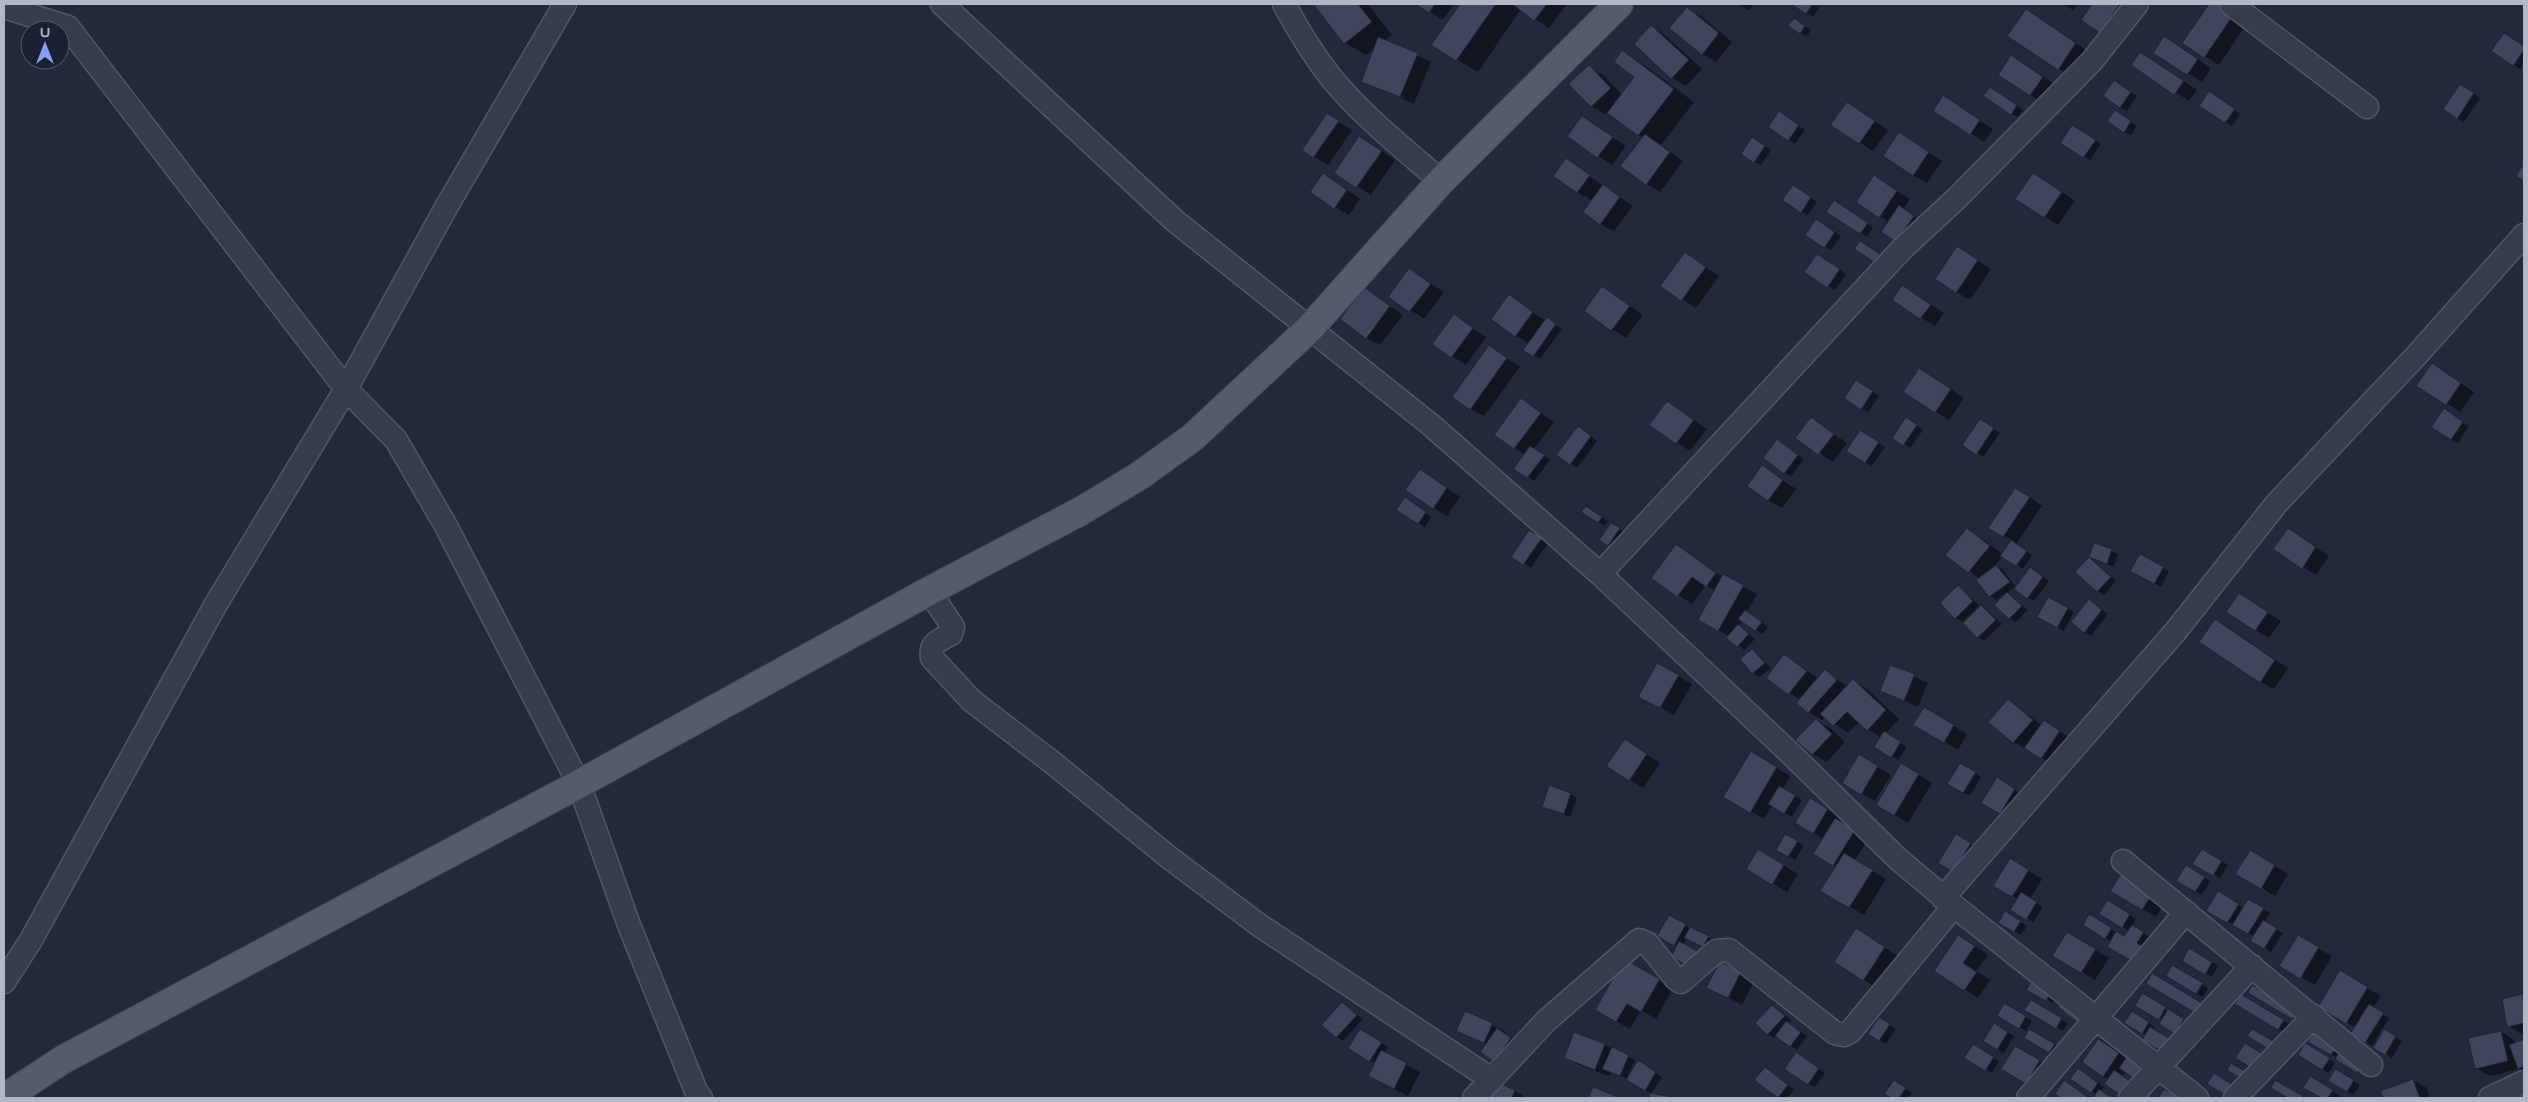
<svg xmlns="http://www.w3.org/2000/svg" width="2528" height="1102" font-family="'Varela Round',sans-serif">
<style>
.shadow{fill:#0007}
.building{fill:#3f455d;stroke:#1e2334}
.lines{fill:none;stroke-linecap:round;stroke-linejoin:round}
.street-casing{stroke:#525768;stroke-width:25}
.primary-casing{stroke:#404556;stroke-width:30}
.street{stroke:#373c4d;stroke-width:22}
.primary{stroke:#555a6d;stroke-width:28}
</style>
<rect width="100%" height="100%" fill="#23293d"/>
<path class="shadow" d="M1315,4H1368L1392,35L1384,41L1431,62L1414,104L1362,81L1376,47L1366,55L1345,43Z
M1417,4H1454L1443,20Z
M1461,4H1567L1549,28L1521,9L1478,72L1433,45Z
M1737,4H1753L1749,11Z
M1794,4H1812L1819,8L1813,17Z
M2062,4H2078L2073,10Z
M2094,4H2131L2115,40L2083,20Z
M2210,4H2216L2247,23L2219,65L2184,43Z
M1687,8L1701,16L1732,42L1716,62L1702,54Z
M2040,19L2089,52L2072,77L2009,36Z
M1801,24L1811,30L1807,36L1800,33Z
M1651,27L1665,35L1702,69L1686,86L1672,78Z
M2511,38L2524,47V63L2520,69L2493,51Z
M2178,46L2211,68L2202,82L2155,52Z
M1622,52L1643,64L1694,102L1661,145L1683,161L1660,192L1646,184L1643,138L1608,112L1605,114L1591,106L1589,67L1603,75L1622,95L1636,77Z
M2140,53L2197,90L2189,101L2132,65Z
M2012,57L2056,85L2044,103L2030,95Z
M2120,85L2137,96L2127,111L2120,107Z
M2467,89L2480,98L2464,122L2457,118Z
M1997,92L2023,110L2018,117L2011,114Z
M2216,97L2240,114L2232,126L2225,122Z
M1847,103L1888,130L1873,151L1832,125Z
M1957,105L1993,129L1984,142L1935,110Z
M1327,115L1352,130L1328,165L1314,157Z
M2121,116L2137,126L2131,135L2124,132Z
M1582,117L1626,146L1612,165L1569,136Z
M1785,117L1805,130L1795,144L1789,140Z
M2079,130L2101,144L2090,160L2084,157Z
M1759,142L1771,150L1761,165L1754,162Z
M1913,142L1942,161L1927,183L1913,175Z
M1373,145L1395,160L1371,195L1336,173Z
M1566,160L1633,206L1614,231L1600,224L1593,201L1577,192Z
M1874,177L1910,199L1903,209L1920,220L1903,245L1889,222L1879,216Z
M1337,183L1360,199L1349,215L1335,207Z
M2048,183L2075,201L2058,225L2045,217Z
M1800,190L1817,202L1808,215L1801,212Z
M1841,206L1873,228L1867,237L1828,211Z
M1823,224L1841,236L1831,250L1825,247Z
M1685,254L1719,276L1696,308L1662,286Z
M1971,256L1991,269L1970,300L1956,292Z
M1824,259L1846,274L1835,290L1806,272Z
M1410,270L1444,292L1424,319L1390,297Z
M1603,288L1643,315L1626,338L1585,311Z
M1364,289L1403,315L1380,345L1367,338Z
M1916,295L1944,313L1935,326L1893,300Z
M1509,296L1546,321L1554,323L1562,329L1540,359L1534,355L1530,344L1516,336Z
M1454,316L1486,337L1466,365L1433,344Z
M1490,347L1520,367L1484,416L1470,409Z
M2432,364L2474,392L2460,412L2418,385Z
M1933,377L1964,398L1949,420L1936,412Z
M1863,385L1879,396L1868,412L1862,409Z
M1521,400L1554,422L1534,449L1550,460L1534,481L1515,468L1525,455L1514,448Z
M1667,402L1707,429L1690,451L1677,443Z
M2450,414L2469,426L2458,443L2451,439Z
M1811,419L1847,443L1833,462L1797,438Z
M1913,423L1923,430L1910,448L1904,444Z
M1987,424L2000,433L1983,457L1964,444Z
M1585,432L1597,441L1577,468L1558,455Z
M1867,435L1885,447L1872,466L1865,462Z
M1784,445L1804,459L1791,476L1784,473Z
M1763,467L1796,489L1782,508L1768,500Z
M1434,479L1460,497L1447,516L1433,508Z
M2030,497L2042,506L2016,544L2032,555L2023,569L2003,556L1995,565L2003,570L2015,586L2007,593L2028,610L2016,622L2010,618L2003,595L1997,600L1990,596L1977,580L1980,579L1947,554L1968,529L2003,554L2012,540L2003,535Z
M1411,503L1431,517L1425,527L1418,523Z
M1593,511L1608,521L1605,526L1598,522Z
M1611,525L1625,533L1615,548L1601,540Z
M2289,530L2329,556L2316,575L2303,567Z
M1536,535L1548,543L1531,568L1512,556Z
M2095,544L2118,554L2114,567L2091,558L2116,581L2104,595L2098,591L2090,558Z
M1676,546L1723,577L1757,594L1747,612L1768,627L1762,634L1743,620L1739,626L1755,639L1744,650L1729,636L1713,628L1715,591L1706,585L1692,604L1653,578Z
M2141,555L2169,571L2161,587L2132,570Z
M2037,573L2049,581L2034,601L2028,598Z
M1958,587L1979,605L1963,622L1956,618Z
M2240,594L2281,621L2269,638L2255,630Z
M2048,598L2074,612L2064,631L2038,617Z
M2095,605L2108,614L2091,636L2072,622Z
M1982,606L2002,624L1984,641L1978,637Z
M2229,628L2288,668L2274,689L2260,682Z
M1753,650L1771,668L1760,677L1753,673L1742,659Z
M1785,655L1819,679L1825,671L1848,687L1854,681L1867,689L1899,719L1885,734L1907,747L1898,760L1876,747L1881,738L1859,722L1848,733L1825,717L1822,720L1809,712L1800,700L1768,678Z
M1658,665L1692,684L1674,715L1640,696Z
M1891,666L1928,683L1918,707L1881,690Z
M2008,701L2042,725L2058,730L2073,740L2055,766L2014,742L1990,722Z
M1924,708L1967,734L1958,750L1914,724Z
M1816,720L1830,728L1845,742L1827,762L1813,754L1797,740Z
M1639,749L1660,763L1643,788L1608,766Z
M1751,752L1790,776L1783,789L1802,800L1792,817L1772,806L1764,819L1724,796Z
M1859,756L1891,775L1875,801L1843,783Z
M1961,764L1981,777L1970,796L1949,784Z
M1902,765L1932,783L1908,823L1878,805Z
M1997,779L2028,798L2015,821L1983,802Z
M1571,794L1577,798L1570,817L1543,806Z
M1810,799L1841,818L1839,822L1868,839L1855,860L1886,879L1864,915L1822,891L1837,867L1814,854L1824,839L1797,823Z
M1786,835L1804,846L1795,860L1777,849Z
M1956,836L1976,848L1960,875L1940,863Z
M2203,850L2228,865L2220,878L2194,864Z
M1759,851L1798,874L1787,892L1748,869Z
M2251,851L2288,874L2275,896L2237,873Z
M2010,860L2042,879L2030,899L2043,907L2033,922L2012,909L2018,899L1995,885Z
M2187,867L2210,881L2202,895L2178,881Z
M2112,891L2168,898L2156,917Z
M2218,893L2244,908L2248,900L2270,913L2264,922L2283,933L2271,952L2252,940L2254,936L2208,910Z
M2108,902L2136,919L2132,926L2157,941L2150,952L2112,942L2084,925L2090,916L2125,938L2129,931L2101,914Z
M2006,913L2027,926L2021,935L2000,923Z
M1685,925L1714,940L1710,950L1687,938L1683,945L1678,947L1658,936Z
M2067,933L2109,958L2095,980L2054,955Z
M2298,937L2332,956L2315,985L2281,966Z
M1870,938L1898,956L1877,988L1864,980Z
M1972,944L1988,955L1976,971L1990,980L1978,998L1936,970Z
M2190,949L2218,966L2212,977L2183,960Z
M1624,960L1673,988L1656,1019L1641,1010L1630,1029L1596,1010Z
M2173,967L2208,988L2203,997L2167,975Z
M1741,973L1754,981L1742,1005L1708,987Z
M2354,980L2381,996L2373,1008L2389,1018L2372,1046L2352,1034L2356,1028L2320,1007Z
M2028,989L2059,992L2053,1003Z
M2143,995L2190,1024L2182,1036L2163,1020L2137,1005Z
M2241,995L2290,1024L2285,1033L2236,1004Z
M2524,996V1034H2522L2509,1026L2503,1000Z
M2031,1001L2067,1023L2063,1031L2026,1009Z
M1342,1004L1363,1019L1343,1041L1337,1037Z
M2005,1005L2032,1021L2026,1031L1998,1015Z
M1773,1006L1791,1020L1788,1023L1807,1036L1797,1050L1777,1036L1775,1038L1768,1034L1757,1023Z
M1466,1013L1506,1032L1505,1035L1516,1042L1501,1064L1487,1045L1458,1030Z
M2132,1013L2155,1027L2153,1030L2146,1035L2126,1023Z
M1886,1023L1896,1029L1886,1044L1879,1040Z
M1994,1025L2014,1036L2004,1053L1984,1041Z
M1361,1030L1388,1047L1384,1053L1420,1072L1408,1096L1384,1084L1376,1064L1349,1048Z
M2030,1031L2061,1049L2056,1056L2026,1037Z
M2385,1031L2402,1041L2392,1058L2375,1047Z
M2501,1032L2514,1040L2515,1044L2524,1040V1071L2520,1069L2490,1076L2476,1068Z
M2315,1034L2370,1066L2364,1075L2310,1041Z
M2099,1040L2127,1058L2126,1071L2122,1076L2109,1079L2103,1076Z
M1605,1045L1635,1060L1628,1075L1638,1062L1662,1077L1651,1094L1628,1079L1611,1072L1609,1076L1579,1065L1565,1057Z
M2306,1045L2335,1063L2329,1073L2300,1055Z
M1973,1046L1999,1061L1992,1073L1966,1058Z
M2015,1047L2053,1069L2040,1090L2003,1068Z
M1803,1058L1825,1073L1815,1087L1808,1084Z
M2336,1070L2360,1085L2354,1095L2330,1081Z
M1771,1072L1794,1090L1787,1098L1778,1097Z
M2084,1074L2104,1087L2101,1092L2111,1098H2094L2097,1095L2072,1078Z
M2311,1078L2339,1095L2337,1098H2324L2305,1087Z
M2413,1080L2427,1088L2430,1098H2384L2382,1091Z
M1496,1083L1515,1091L1527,1098H1489Z
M1900,1085L1912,1093L1908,1098H1893L1886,1093Z"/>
<path class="building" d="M1313,4H1358L1372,22L1344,44Z
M1415,4H1435L1429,13Z
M1460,4H1496L1456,61L1431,45Z
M1512,4H1547L1534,21Z
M1791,4H1813L1806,14Z
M2092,4H2120L2100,33L2081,20Z
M2209,4H2218L2234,14L2204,58L2182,43Z
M1687,7L1719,33L1702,55L1669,28Z
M2026,9L2076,43L2058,70L2007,36Z
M1794,18L1805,26L1800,34L1788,26Z
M1651,25L1689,60L1671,79L1634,44Z
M2504,33L2524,46V50L2513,66L2491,51Z
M2164,36L2198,59L2187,75L2153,53Z
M1378,37L1418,53L1400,97L1361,82Z
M1622,50L1674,89L1638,136L1607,113L1634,77L1614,62Z
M2140,52L2184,81L2174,95L2131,65Z
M2011,55L2043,77L2030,96L1998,75Z
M1589,65L1611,88L1591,107L1568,84Z
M2114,80L2131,92L2120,108L2103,96Z
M2460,84L2474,93L2457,119L2443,109Z
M1990,87L2017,105L2011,115L1983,96Z
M2209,91L2235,109L2225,123L2199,106Z
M1943,95L1980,120L1970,135L1933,111Z
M1847,102L1875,121L1859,144L1830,125Z
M2115,110L2131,121L2124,133L2107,121Z
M1779,111L1799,125L1788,141L1768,127Z
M1327,113L1339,121L1313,158L1302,150Z
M1582,116L1613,137L1597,158L1567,136Z
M2072,125L2096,140L2083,158L2060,143Z
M1899,132L1929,152L1913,176L1883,156Z
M1645,134L1670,152L1646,185L1620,166Z
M1359,136L1382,151L1356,188L1334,173Z
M1752,137L1765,146L1754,163L1741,154Z
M1566,158L1590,175L1577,193L1553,176Z
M2524,163V181L2516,176Z
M1323,173L1347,190L1334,209L1310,192Z
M2033,173L2062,192L2044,218L2015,199Z
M1874,175L1897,191L1879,218L1856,202Z
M1603,184L1620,197L1600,225L1583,212Z
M1793,185L1811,197L1801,213L1782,200Z
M1834,200L1868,223L1860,234L1826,212Z
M1899,205L1914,216L1896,242L1881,232Z
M1816,219L1835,232L1824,248L1805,235Z
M1860,241L1880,254L1874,262L1854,249Z
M1957,246L1978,260L1956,293L1935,279Z
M1685,252L1706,267L1681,301L1660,286Z
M1817,254L1840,269L1827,288L1804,272Z
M1409,268L1431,284L1409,312L1388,297Z
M1902,285L1931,305L1920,319L1892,300Z
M1602,286L1630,306L1611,331L1584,311Z
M1364,287L1390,306L1366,339L1340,319Z
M1509,294L1533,312L1515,337L1491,319Z
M1454,314L1473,328L1451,358L1432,344Z
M1547,317L1556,324L1533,357L1523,350Z
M1489,345L1507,358L1470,410L1452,397Z
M2432,363L2461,383L2446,405L2416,386Z
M1919,368L1951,389L1935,413L1903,392Z
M1856,380L1873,391L1861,410L1844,398Z
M1521,398L1541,413L1514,449L1494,435Z
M1667,401L1694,420L1676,444L1649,425Z
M2444,408L2463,422L2451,440L2431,427Z
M1811,417L1834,434L1818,455L1795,438Z
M1906,417L1917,425L1903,446L1892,438Z
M1980,419L1994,428L1976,455L1962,445Z
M1578,426L1591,436L1570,465L1556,455Z
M1860,430L1879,442L1865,463L1846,451Z
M1777,439L1798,455L1784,474L1763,458Z
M1530,446L1545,455L1527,478L1513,469Z
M1762,465L1783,480L1768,501L1747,486Z
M1420,469L1447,488L1433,509L1405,490Z
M2015,488L2030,497L2003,537L1988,528Z
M1405,497L1426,512L1418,524L1396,510Z
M1586,506L1602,517L1598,523L1581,512Z
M1611,523L1620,528L1608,546L1599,540Z
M1967,528L1990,546L1968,573L1945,555Z
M2288,528L2316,547L2302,569L2273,549Z
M1529,530L1542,538L1523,565L1511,557Z
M2011,540L2027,551L2016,566L2000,556Z
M2094,543L2112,549L2107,564L2089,557Z
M1676,544L1716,573L1706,587L1692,577L1677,597L1651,578Z
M2140,554L2164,567L2154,584L2130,571Z
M2089,557L2111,577L2097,592L2075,572Z
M1996,565L2010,582L1989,597L1976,580Z
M2030,567L2043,577L2027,599L2014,589Z
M1723,574L1744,585L1718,631L1698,620Z
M1958,585L1973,601L1955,619L1940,603Z
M2007,592L2022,606L2009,619L1994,605Z
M2239,593L2268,612L2255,631L2226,612Z
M2048,597L2068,608L2057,628L2037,617Z
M2089,599L2102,610L2084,633L2071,622Z
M1981,605L1996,620L1977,638L1963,623Z
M1745,610L1762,622L1755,631L1738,619Z
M2215,619L2275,660L2260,683L2199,642Z
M1738,624L1749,634L1737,647L1726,638Z
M1752,649L1765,663L1752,674L1740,659Z
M1784,654L1807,671L1788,695L1766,678Z
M1657,663L1679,675L1660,708L1638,697Z
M1890,665L1915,674L1904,701L1880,691Z
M1825,669L1837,680L1808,713L1796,703Z
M1853,679L1886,710L1867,731L1847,712L1833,726L1820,714Z
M2008,699L2033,720L2013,743L1988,722Z
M1924,707L1954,725L1944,743L1913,725Z
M1816,719L1832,734L1812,755L1795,740Z
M2044,720L2060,731L2041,759L2024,748Z
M1884,731L1901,742L1891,758L1874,747Z
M1625,739L1647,754L1629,781L1606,766Z
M1751,751L1777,767L1750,813L1723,797Z
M1859,754L1878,766L1861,795L1842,783Z
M1901,763L1919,774L1894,816L1876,805Z
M1960,763L1976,772L1963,793L1947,784Z
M1997,777L2015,789L2000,814L1981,803Z
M1549,785L1571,793L1564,814L1542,807Z
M1779,786L1796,795L1784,814L1768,804Z
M1810,798L1828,809L1813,834L1795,823Z
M1835,818L1855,830L1833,866L1813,854Z
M1785,834L1798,841L1788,857L1776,850Z
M1956,834L1971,843L1953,872L1938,863Z
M1758,849L1784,865L1772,885L1746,869Z
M2202,849L2222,861L2213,876L2192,864Z
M2250,850L2275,865L2261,889L2235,874Z
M1844,853L1873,870L1849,908L1820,891Z
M2010,858L2029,870L2012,897L1993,886Z
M2186,865L2205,877L2195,892L2176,881Z
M2123,871L2155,890L2142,910L2110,891Z
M2218,891L2239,904L2227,923L2206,911Z
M2021,892L2037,902L2026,920L2010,910Z
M2248,899L2264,908L2248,934L2232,925Z
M2107,900L2130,914L2122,928L2099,914Z
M2005,911L2021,921L2014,932L1998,923Z
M2089,914L2112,928L2105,939L2083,925Z
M1669,915L1686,924L1674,946L1657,936Z
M2263,920L2277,928L2264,949L2250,941Z
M2132,925L2144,932L2137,943L2145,949L2136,963L2107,947L2116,931L2124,936Z
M1690,927L1709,936L1703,947L1684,938Z
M1856,928L1885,947L1863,981L1834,962Z
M2067,932L2096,949L2081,973L2052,956Z
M1958,935L1975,946L1963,963L1977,972L1964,991L1934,971Z
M2298,935L2319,947L2300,979L2279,966Z
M1679,941L1699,952L1690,967L1671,957Z
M2189,948L2212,962L2205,975L2182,961Z
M1624,959L1660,979L1641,1012L1627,1004L1616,1022L1595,1010Z
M1720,961L1741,972L1728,998L1706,988Z
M2172,965L2203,983L2196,994L2166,976Z
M2340,970L2368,987L2346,1024L2318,1007Z
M2152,973L2205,1005L2199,1015L2146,984Z
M2035,976L2054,987L2046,1001L2026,990Z
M2252,985L2296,1011L2292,1019L2248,993Z
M2142,993L2166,1007L2159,1020L2135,1006Z
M2241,994L2284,1020L2278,1030L2235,1004Z
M2523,994L2524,1023L2507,1027L2502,999Z
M2065,998L2085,1014L2078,1023L2058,1007Z
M2031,1000L2062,1018L2056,1029L2024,1010Z
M1342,1002L1357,1015L1336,1038L1321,1025Z
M2004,1003L2026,1016L2019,1029L1997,1016Z
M2369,1004L2384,1013L2365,1043L2350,1034Z
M1772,1005L1785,1016L1767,1035L1755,1023Z
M2168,1009L2184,1019L2175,1034L2159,1024Z
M1465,1011L1493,1023L1484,1043L1456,1031Z
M2132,1011L2149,1022L2142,1034L2124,1023Z
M1879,1017L1890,1024L1879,1041L1868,1034Z
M1786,1021L1801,1032L1790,1047L1775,1036Z
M1994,1023L2008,1032L1997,1050L1983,1041Z
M2150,1027L2174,1041L2166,1054L2142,1040Z
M1497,1028L1511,1038L1494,1062L1480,1052Z
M1360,1029L1382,1042L1369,1062L1348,1048Z
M2029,1029L2055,1044L2049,1053L2024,1038Z
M2252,1029L2273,1041L2269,1049L2247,1036Z
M2384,1029L2396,1036L2385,1055L2373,1048Z
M2501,1031L2508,1061L2475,1069L2468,1038Z
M1574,1032L1605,1044L1595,1070L1564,1058Z
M2314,1032L2337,1046L2331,1055L2308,1042Z
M2098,1039L2119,1053L2103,1077L2082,1062Z
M2524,1039V1066L2518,1069L2509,1045Z
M2245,1043L2264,1055L2255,1070L2235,1058Z
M2305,1043L2330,1058L2322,1070L2298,1055Z
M1973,1044L1994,1057L1985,1071L1964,1058Z
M2015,1046L2040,1060L2026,1084L2001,1069Z
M1612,1047L1629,1055L1620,1076L1602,1069Z
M2342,1048L2364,1061L2357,1073L2335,1059Z
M1381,1050L1407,1063L1394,1089L1368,1076Z
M1796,1052L1819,1068L1808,1085L1784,1069Z
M2128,1055L2151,1071L2142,1084L2119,1068Z
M1638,1060L1656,1072L1645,1091L1626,1080Z
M2231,1063L2248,1073L2244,1080L2227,1070Z
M1765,1067L1788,1085L1778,1098L1754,1080Z
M2078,1068L2098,1083L2091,1093L2070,1079Z
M2335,1069L2354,1080L2347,1092L2328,1081Z
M2114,1070L2134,1084L2124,1097L2104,1084Z
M2214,1073L2233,1085L2227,1096L2207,1084Z
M2310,1076L2333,1090L2328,1098H2322L2303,1088Z
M2413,1079L2420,1098H2383L2380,1091Z
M1894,1080L1906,1088L1899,1098H1891L1884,1094Z
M2064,1080L2089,1098H2061L2055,1094Z
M2275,1080L2303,1096L2301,1098H2288L2271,1088Z
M1495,1081L1515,1090L1512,1098H1487Z
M1593,1087L1616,1096L1615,1098H1588Z
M2099,1089L2112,1098H2093Z
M2164,1089L2180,1098H2158Z
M1650,1093L1678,1098H1649Z"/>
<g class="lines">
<defs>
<path id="street" d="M942,4L1175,221L1431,425L1600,574L1791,754L1898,859L1954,906L2197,1098
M1284,4C1297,28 1312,53 1329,75C1361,115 1403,148 1441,181
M2231,4L2367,107
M4,7L68,27L346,389L396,440L446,526L579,784L629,925L696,1091L701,1098
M1600,574L1902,249L1957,198L2092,61L2137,4
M929,591L953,627L951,634C940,640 929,643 932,658L972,701L1053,763L1171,859L1259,925L1491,1079
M2123,861L2371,1065
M1943,898L2175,632L2277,503L2415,357L2524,235
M4,982L31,940L216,604L346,389L448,204L565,4
M1474,1098L1547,1020L1639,940L1647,943L1676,979L1681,982L1716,951L1729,950L1835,1033L1844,1035L1850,1032L1954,906
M2028,1098L2186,912
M2130,1098L2252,966
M2235,1098L2314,1016
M2490,1098L2524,1082"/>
<path id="primary" d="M4,1098L64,1059L579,784L929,591L1081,511L1139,476L1192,438L1310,328L1441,181L1619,4"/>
</defs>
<use href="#street" class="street-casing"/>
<use href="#primary" class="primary-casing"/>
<use href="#street" class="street"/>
<use href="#primary" class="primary"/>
</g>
<rect width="2528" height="1102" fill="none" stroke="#b2b7c8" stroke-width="10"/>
<g transform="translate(45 45)"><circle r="24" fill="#1c2132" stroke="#585d6e"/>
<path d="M0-4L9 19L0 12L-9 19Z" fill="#869df9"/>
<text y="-8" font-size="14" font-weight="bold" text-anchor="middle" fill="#b2b7c8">U</text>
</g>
</svg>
